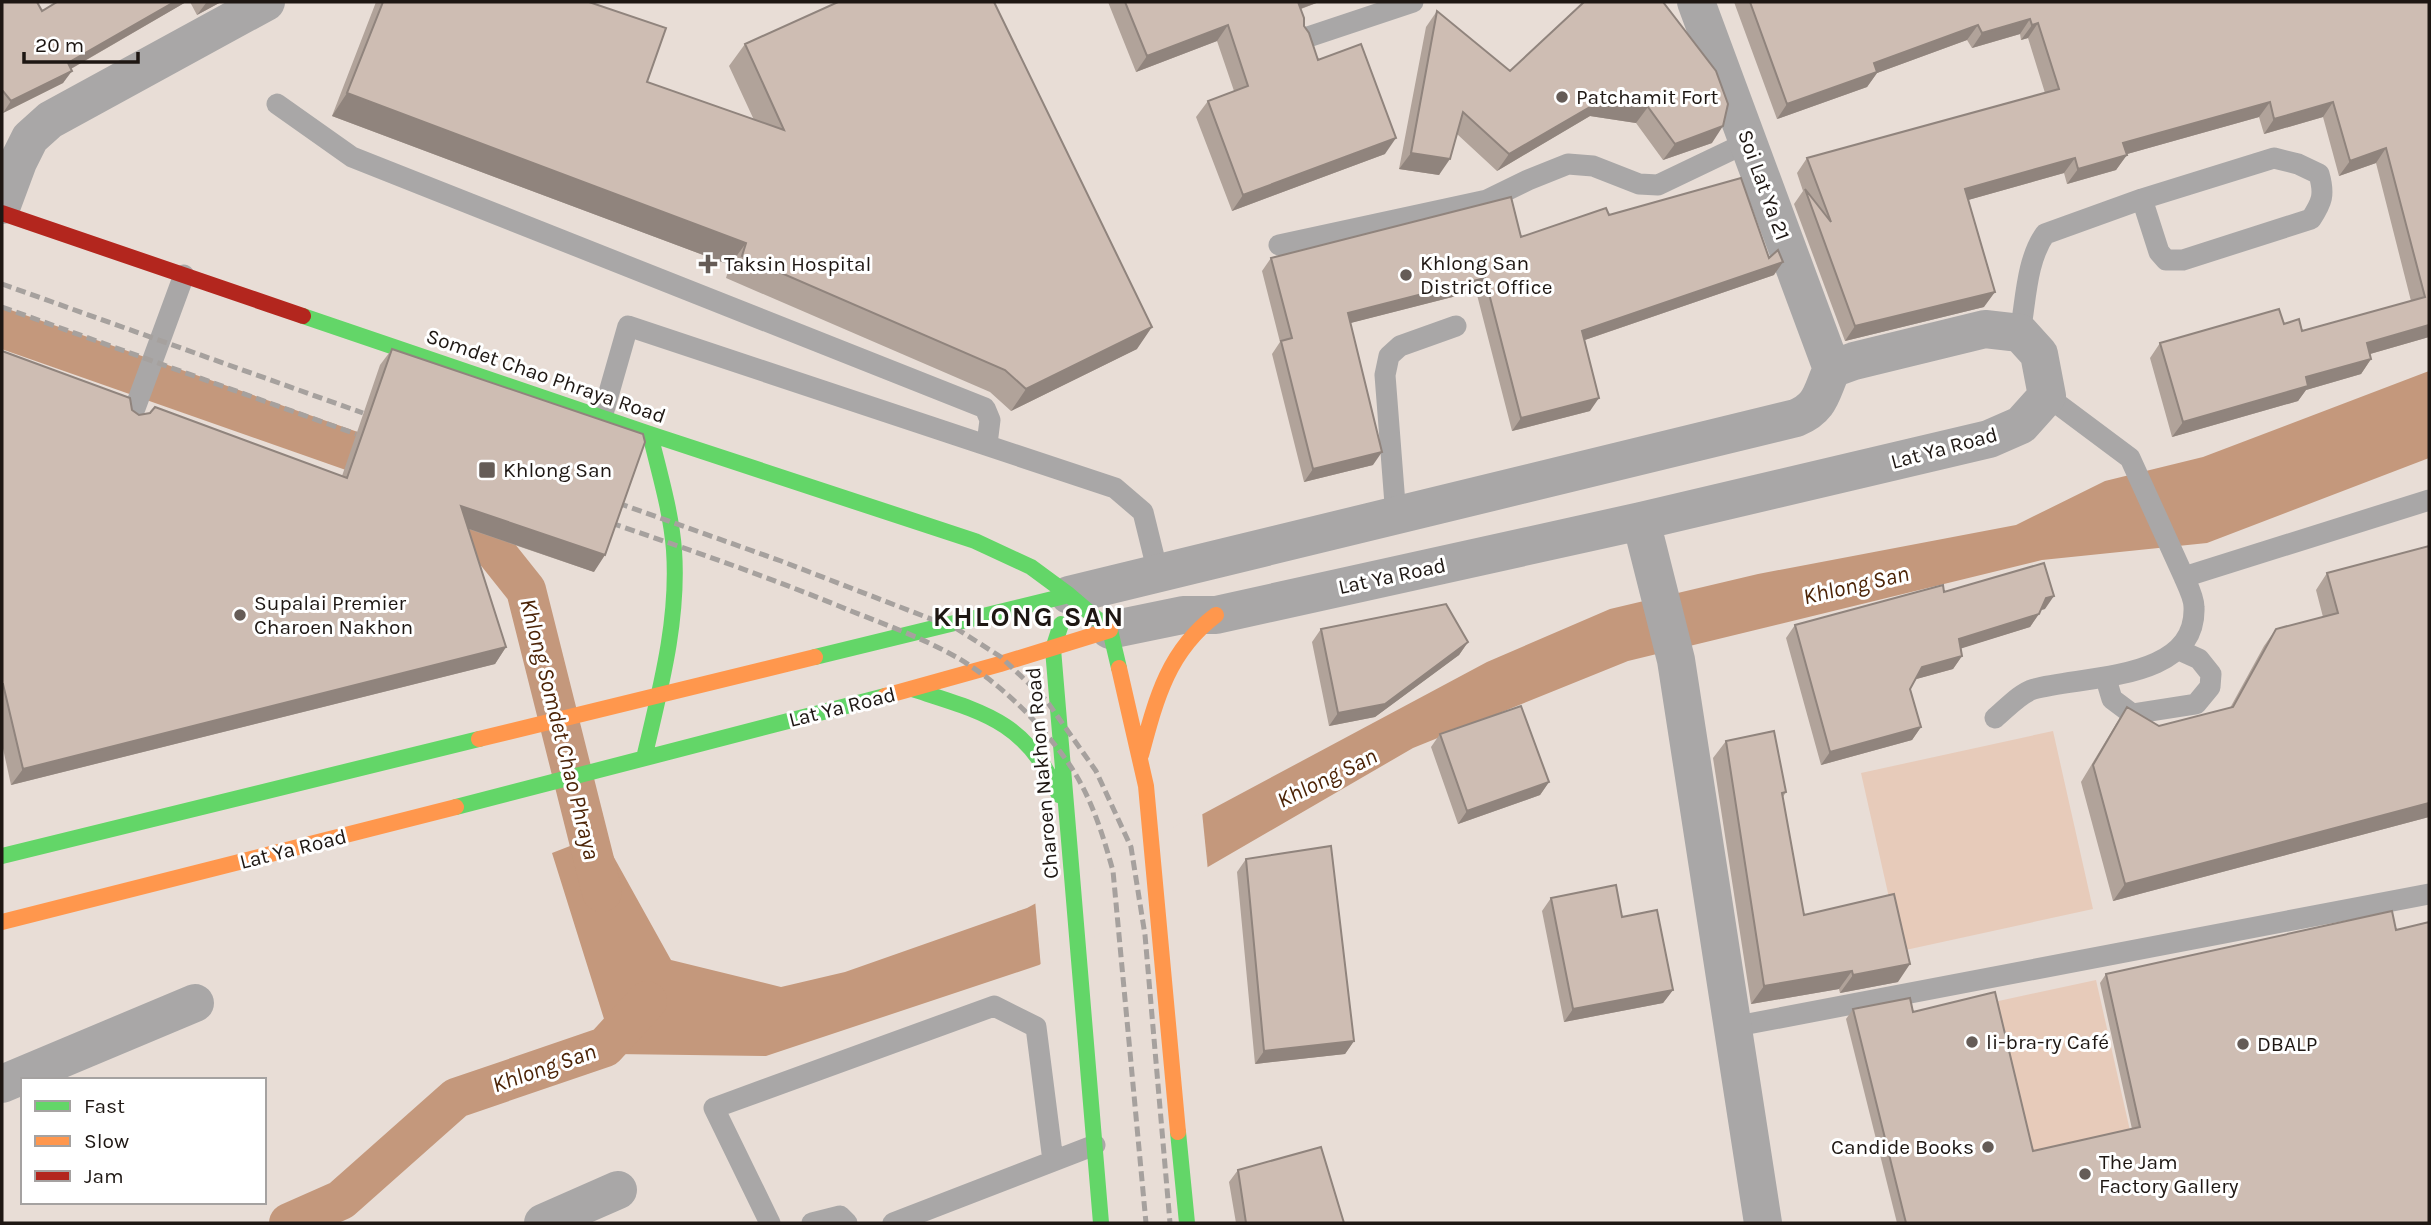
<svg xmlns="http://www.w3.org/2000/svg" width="2431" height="1225" font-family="Karla,sans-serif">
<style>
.green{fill:#e7cbba}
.water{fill:#c4987c}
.pier{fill:#e8ddd6}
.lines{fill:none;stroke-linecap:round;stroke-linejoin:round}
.canal{stroke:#c4987c;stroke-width:40}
.lane{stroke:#a9a7a7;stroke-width:21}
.street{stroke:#a9a7a7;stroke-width:38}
.fast{stroke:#63d668;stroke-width:16}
.slow{stroke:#ff974d;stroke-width:16}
.jam{stroke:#b3261e;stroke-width:16}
.rail{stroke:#a6a19e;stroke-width:5;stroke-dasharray:10 5;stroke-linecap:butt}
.wall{fill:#b1a39a}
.shaded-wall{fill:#90847d}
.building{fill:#cebdb3;stroke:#90847d;stroke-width:2}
.poi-dot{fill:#655c57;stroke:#fff;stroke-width:2.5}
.labels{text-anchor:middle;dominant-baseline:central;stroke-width:6;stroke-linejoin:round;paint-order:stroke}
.poi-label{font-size:21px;fill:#1e1713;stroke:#fff;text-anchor:start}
.street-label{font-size:21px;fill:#1e1713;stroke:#fff}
.water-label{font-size:23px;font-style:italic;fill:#4c2407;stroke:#fff}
.district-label{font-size:28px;font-weight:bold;letter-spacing:2px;fill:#1e1713;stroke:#fff}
</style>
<rect width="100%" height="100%" fill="#e8ddd6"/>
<path class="green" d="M2053,731L2093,909L1901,951L1861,773Z
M2096,980L2131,1135L2029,1157L1994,1002Z"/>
<path class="water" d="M2429,371V458L2207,543L2042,560L1628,661L1413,748L1039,965L766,1056L615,1054L552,853L601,834L671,960L781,987L845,972L1027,908L1487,662L1610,609L1758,574L2016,525L2105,481L2203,457Z"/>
<path class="pier" d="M1202,812L1208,871L1041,968L1035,900Z"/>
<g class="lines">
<path class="canal" d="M2,328L440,482L526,590L602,892
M289,1223L341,1200L456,1098L605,1047L647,1001"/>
<path class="lane" d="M1305,38L1413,2
M277,104L352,157L985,408L990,420L987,444
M1279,245L1487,200L1528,180L1568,164L1593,166L1639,184L1658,185L1748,142
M2020,333C2026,301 2026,261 2045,234L2142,199L2274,158L2298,164L2319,174C2325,195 2322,202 2311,219L2183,260H2166L2159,252L2142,199
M2047,396L2130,458L2184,577L2429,500
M602,417L628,326L1115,488L1143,512L1158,573
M131,419L184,275
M1396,517L1385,375L1389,356L1400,346L1456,326
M2106,679L2112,699L2132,714L2196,704L2210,687L2211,674L2199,659L2179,650
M1995,718C2006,709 2020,693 2034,689C2083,675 2197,682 2194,607C2194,598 2188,586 2184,577
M1732,1027L2429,894
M770,1223L714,1108L994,1006L1036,1027L1053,1161
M812,1223L840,1216L847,1223
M893,1223L1095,1145"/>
<path class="street" d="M1696,2L1832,369
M2,205L18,162L30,138L50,120L266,2
M1641,521L1676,660L1763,1223
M1069,595L1796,418C1822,407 1821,392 1832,369L1854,361L1985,329L2020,333L2039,354L2047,396L2021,425L1989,439L1641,521L1216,615H1183L1110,630
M2,1084L195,1003
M543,1223L618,1190"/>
<path class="fast" d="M303,316L650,434L975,541L1031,567L1069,595L1110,630L1119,668
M1061,624L1053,649L1101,1223
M815,657L1069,595
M912,689C983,712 1027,721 1059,795
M644,758C660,690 679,621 674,550C671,511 659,472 650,434
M456,807L885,696
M2,856L479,739
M1178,1132L1187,1223"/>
<path class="slow" d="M1119,668L1146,786L1178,1132
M885,696L1000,664L1110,630
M479,739L815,657
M1141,755C1156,699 1168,651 1216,615
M2,922L456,807"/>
<path class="jam" d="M2,213L303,316"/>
<path class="rail" d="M2,284L363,413
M2,307L356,434
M618,503L781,561L957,629L1001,657L1046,700L1096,771L1131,847L1145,935L1170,1223
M611,523C690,550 769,577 846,609C884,624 923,638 958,658C1001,684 1040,722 1069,764C1091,796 1103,835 1113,871L1146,1223"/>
</g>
<path class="wall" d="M2,2L42,11L57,2H186L71,69L63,83L3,113L2,112Z
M190,2H221L197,15Z
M376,2H589L647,82L754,120L729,66L745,44L1137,349L1011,411L990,392L726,278L730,265L332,116Z
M1108,2H1319L1301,9L1304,26L1318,60L1385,154L1232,211L1196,117L1208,101L1234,91L1217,41L1136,72Z
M1584,2L1712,143L1663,160L1636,123L1590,116L1497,171L1457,134L1439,175L1399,169L1426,27L1437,11L1510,71Z
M1734,2H2429V337L2370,354L2371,359L2361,374L2306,390L2298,401L2172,437L2150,358L2160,343L2284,324L2302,331L2411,301L2376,163L2339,176L2323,117L2264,134L2259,117L2127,154L2116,170L2067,184L2064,173L1968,200L1984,307L1845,341L1794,204L1803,191L1797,173L1807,158L2045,93L2028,38L2021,40L2020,34L1972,48L1967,40L1877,73L1867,87L1777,119Z
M1609,215L1774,275L1585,340L1590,411L1512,431L1476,291L1350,323L1373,465L1304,482L1272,354L1280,342L1262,271L1271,258L1521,237Z
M392,349L594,572L468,529L506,647L495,664L11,785L2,744V351L139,415L342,476L380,365Z
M2429,546V817L2113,901L2081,782L2116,724L2127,707L2159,726L2230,708L2264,646L2276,629L2323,617L2316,590L2327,573Z
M1944,592L2045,609L2041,610L2030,627L1961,648L1962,656L1953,669L1916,679L1910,689L1921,727L1912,740L1821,765L1786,638L1795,625Z
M1321,629L1468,642L1459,655L1375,717L1329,726L1312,642Z
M1440,734L1549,782L1540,795L1458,824L1431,747Z
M1726,741L1786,792L1783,797L1804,915L1898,982L1840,993L1839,989L1751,1004L1713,758Z
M1246,859L1354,1041L1345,1054L1255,1064L1237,872Z
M1551,898L1622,917L1673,990L1663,1003L1564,1022L1542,911Z
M2106,974L2429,1223H1897L1846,1019L1853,1009L1913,1012L2033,1151L2132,1129L2100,983Z
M1238,1170L1344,1223H1236L1229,1182Z"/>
<path class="shaded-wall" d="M174,2H186L60,75L68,63Z
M207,2H221L197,15L206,3Z
M1295,2H1319L1286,14Z
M2030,19L2020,34L1972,48L1982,33Z
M2038,23L2028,38L2021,40L2032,25Z
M1228,25L1217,41L1136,72L1147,56Z
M1978,25L1967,40L1877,73L1867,87L1777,119L1787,104L1874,63Z
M72,71L63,83L3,113L11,101Z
M347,93L746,243L730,265L332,116Z
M1602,100L1648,107L1636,123L1590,116L1497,171L1509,154Z
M2270,102L2259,117L2113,158L2123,143Z
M2333,102L2323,117L2264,134L2274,119Z
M1723,126L1712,143L1663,160L1675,144Z
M1396,138L1385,154L1232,211L1243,195Z
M2386,148L2376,163L2339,176L2350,161Z
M1411,153L1450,159L1439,175L1399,169Z
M2127,155L2116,170L2067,184L2078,169Z
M2075,158L2064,173L1954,204L1965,189Z
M1783,262L1774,275L1573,344L1582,331Z
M1485,278L1476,291L1339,326L1348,313Z
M1995,292L1984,307L1845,341L1855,326Z
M2429,325V337L2356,358L2367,343Z
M1152,327L1137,349L1011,411L1026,389Z
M2371,359L2361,374L2306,390L2298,401L2172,437L2183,422L2306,377Z
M1599,398L1590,411L1512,431L1521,418Z
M1382,452L1373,465L1304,482L1313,469Z
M461,506L605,555L594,572L449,522Z
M2054,596L2045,609L2037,611L2046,598Z
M2039,614L2030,627L1950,652L1959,639Z
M1468,642L1459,655L1375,717L1329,726L1338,713Z
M506,647L495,664L11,785L23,769Z
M1962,656L1953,669L1913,680L1922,667Z
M1921,727L1912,740L1821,765L1830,752Z
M1549,782L1540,795L1458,824L1467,811Z
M2429,803V817L2113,901L2125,884Z
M1910,964L1898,982L1840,993L1853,975Z
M1852,971L1839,989L1751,1004L1764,986Z
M1673,990L1663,1003L1564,1022L1573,1009Z
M1354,1041L1345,1054L1255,1064L1264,1051Z"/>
<path class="building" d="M2,2H37L42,11L57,2H174L68,63L72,71L11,101L2,90Z
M383,2H589L666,28L647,82L784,130L745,44L838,2H994L1152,327L1026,389L1005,370L742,256L746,243L347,93Z
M1125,2H1298L1304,18V26L1309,33L1318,60L1361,44L1396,138L1243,195L1208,101L1248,86L1228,25L1147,56Z
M1584,2H1663L1716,71L1728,104L1723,126L1675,144L1648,107L1602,100L1509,154L1463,112L1450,159L1411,153L1437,11L1510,71Z
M1750,2H2429V325L2367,343L2371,359L2306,377L2308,386L2183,422L2160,343L2279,309L2284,324L2299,319L2302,331L2425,297L2386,148L2350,161L2333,102L2274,119L2270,102L2123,143L2127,155L2078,169L2075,158L1965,189L1995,292L1855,326L1805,189L1831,222L1807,158L2059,89L2038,23L2032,25L2030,19L1982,33L1978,25L1874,63L1877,72L1787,104Z
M1741,178L1769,258L1778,250L1783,262L1582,331L1599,398L1521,418L1485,278L1348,313L1382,452L1313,469L1281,341L1292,338L1271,258L1511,197L1521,237L1606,208L1609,215Z
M392,349L643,434L645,442L605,555L461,506L506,647L23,769L3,684H2V351L130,398L132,410L139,415L150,413L155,407L347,478Z
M2429,546V803L2125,884L2093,765L2127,707L2159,726L2233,707L2276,629L2338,613L2327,573Z
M2044,563L2054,596L2046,598L2039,614L1959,639L1962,656L1922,667L1910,689L1921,727L1830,752L1795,625L1943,585L1944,592Z
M1446,604L1468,642L1385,704L1338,713L1321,629Z
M1521,706L1549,782L1467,811L1440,734Z
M1774,731L1786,792L1782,793L1804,915L1894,894L1910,964L1853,975L1852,971L1764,986L1726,741Z
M1331,846L1354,1041L1264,1051L1246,859Z
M1616,885L1622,917L1657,910L1673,990L1573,1009L1551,898Z
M2392,911L2396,930L2429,922V1223H1906L1853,1009L1910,998L1913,1012L1995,992L2033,1151L2140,1127L2106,974Z
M1321,1147L1344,1223H1246L1238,1170Z"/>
<g class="poi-dot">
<circle cx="1562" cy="97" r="7"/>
<path d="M704.5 253.5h7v7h7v7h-7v7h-7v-7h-7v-7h7z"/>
<circle cx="1406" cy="275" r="7"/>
<rect x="478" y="461" width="18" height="18" rx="3.5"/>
<circle cx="240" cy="615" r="7"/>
<circle cx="1972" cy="1042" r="7"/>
<circle cx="2243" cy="1044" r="7"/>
<circle cx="1988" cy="1147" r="7"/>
<circle cx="2085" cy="1174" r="7"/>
</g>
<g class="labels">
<g class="poi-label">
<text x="1576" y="97">Patchamit Fort</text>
<text x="1420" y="263">Khlong San<tspan x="1420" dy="24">District Office</tspan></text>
<text x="724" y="264">Taksin Hospital</text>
<text x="503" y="470">Khlong San</text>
<text x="254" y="603">Supalai Premier<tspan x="254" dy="24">Charoen Nakhon</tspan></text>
<text x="1986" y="1042">li-bra-ry Café</text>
<text x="2257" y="1044">DBALP</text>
<text x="1974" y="1147" text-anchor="end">Candide Books</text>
<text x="2099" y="1162">The Jam<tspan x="2099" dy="24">Factory Gallery</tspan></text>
</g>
<g class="street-label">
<text transform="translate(1764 185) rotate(70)">Soi Lat Ya 21</text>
<text transform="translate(546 376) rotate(19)">Somdet Chao Phraya Road</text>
<text transform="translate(1944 448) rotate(-15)">Lat Ya Road</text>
<text transform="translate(1392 576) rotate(-12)">Lat Ya Road</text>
<text transform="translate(842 707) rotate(-14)">Lat Ya Road</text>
<text transform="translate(1042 773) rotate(-95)">Charoen Nakhon Road</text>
<text transform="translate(293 849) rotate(-14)">Lat Ya Road</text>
</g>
<g class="water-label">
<text transform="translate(1856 585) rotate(-13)">Khlong San</text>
<text transform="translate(560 729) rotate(76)">Khlong Somdet Chao Phraya</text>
<text transform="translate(1327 778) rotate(-26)">Khlong San</text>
<text transform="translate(544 1068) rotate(-19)">Khlong San</text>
</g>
<g class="district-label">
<text x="1029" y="616">KHLONG SAN</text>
</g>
</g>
<rect width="2431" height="1225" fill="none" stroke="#1e1713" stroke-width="7"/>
<rect x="21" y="1078" width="245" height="126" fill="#ffffff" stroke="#a5a2a1" stroke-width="2"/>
<rect x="35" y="1101" width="35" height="10" fill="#63d668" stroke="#a5a2a1" stroke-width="2"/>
<text x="84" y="1113" font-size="21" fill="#1e1713">Fast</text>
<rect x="35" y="1136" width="35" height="10" fill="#ff974d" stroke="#a5a2a1" stroke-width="2"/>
<text x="84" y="1148" font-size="21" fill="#1e1713">Slow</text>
<rect x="35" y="1171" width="35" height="10" fill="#b3261e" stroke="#a5a2a1" stroke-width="2"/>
<text x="84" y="1183" font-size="21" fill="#1e1713">Jam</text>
<path d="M24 52v10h114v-10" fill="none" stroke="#1e1713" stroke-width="3.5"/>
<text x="35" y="52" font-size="21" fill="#1e1713" stroke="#ffffff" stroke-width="5" paint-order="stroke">20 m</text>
</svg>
